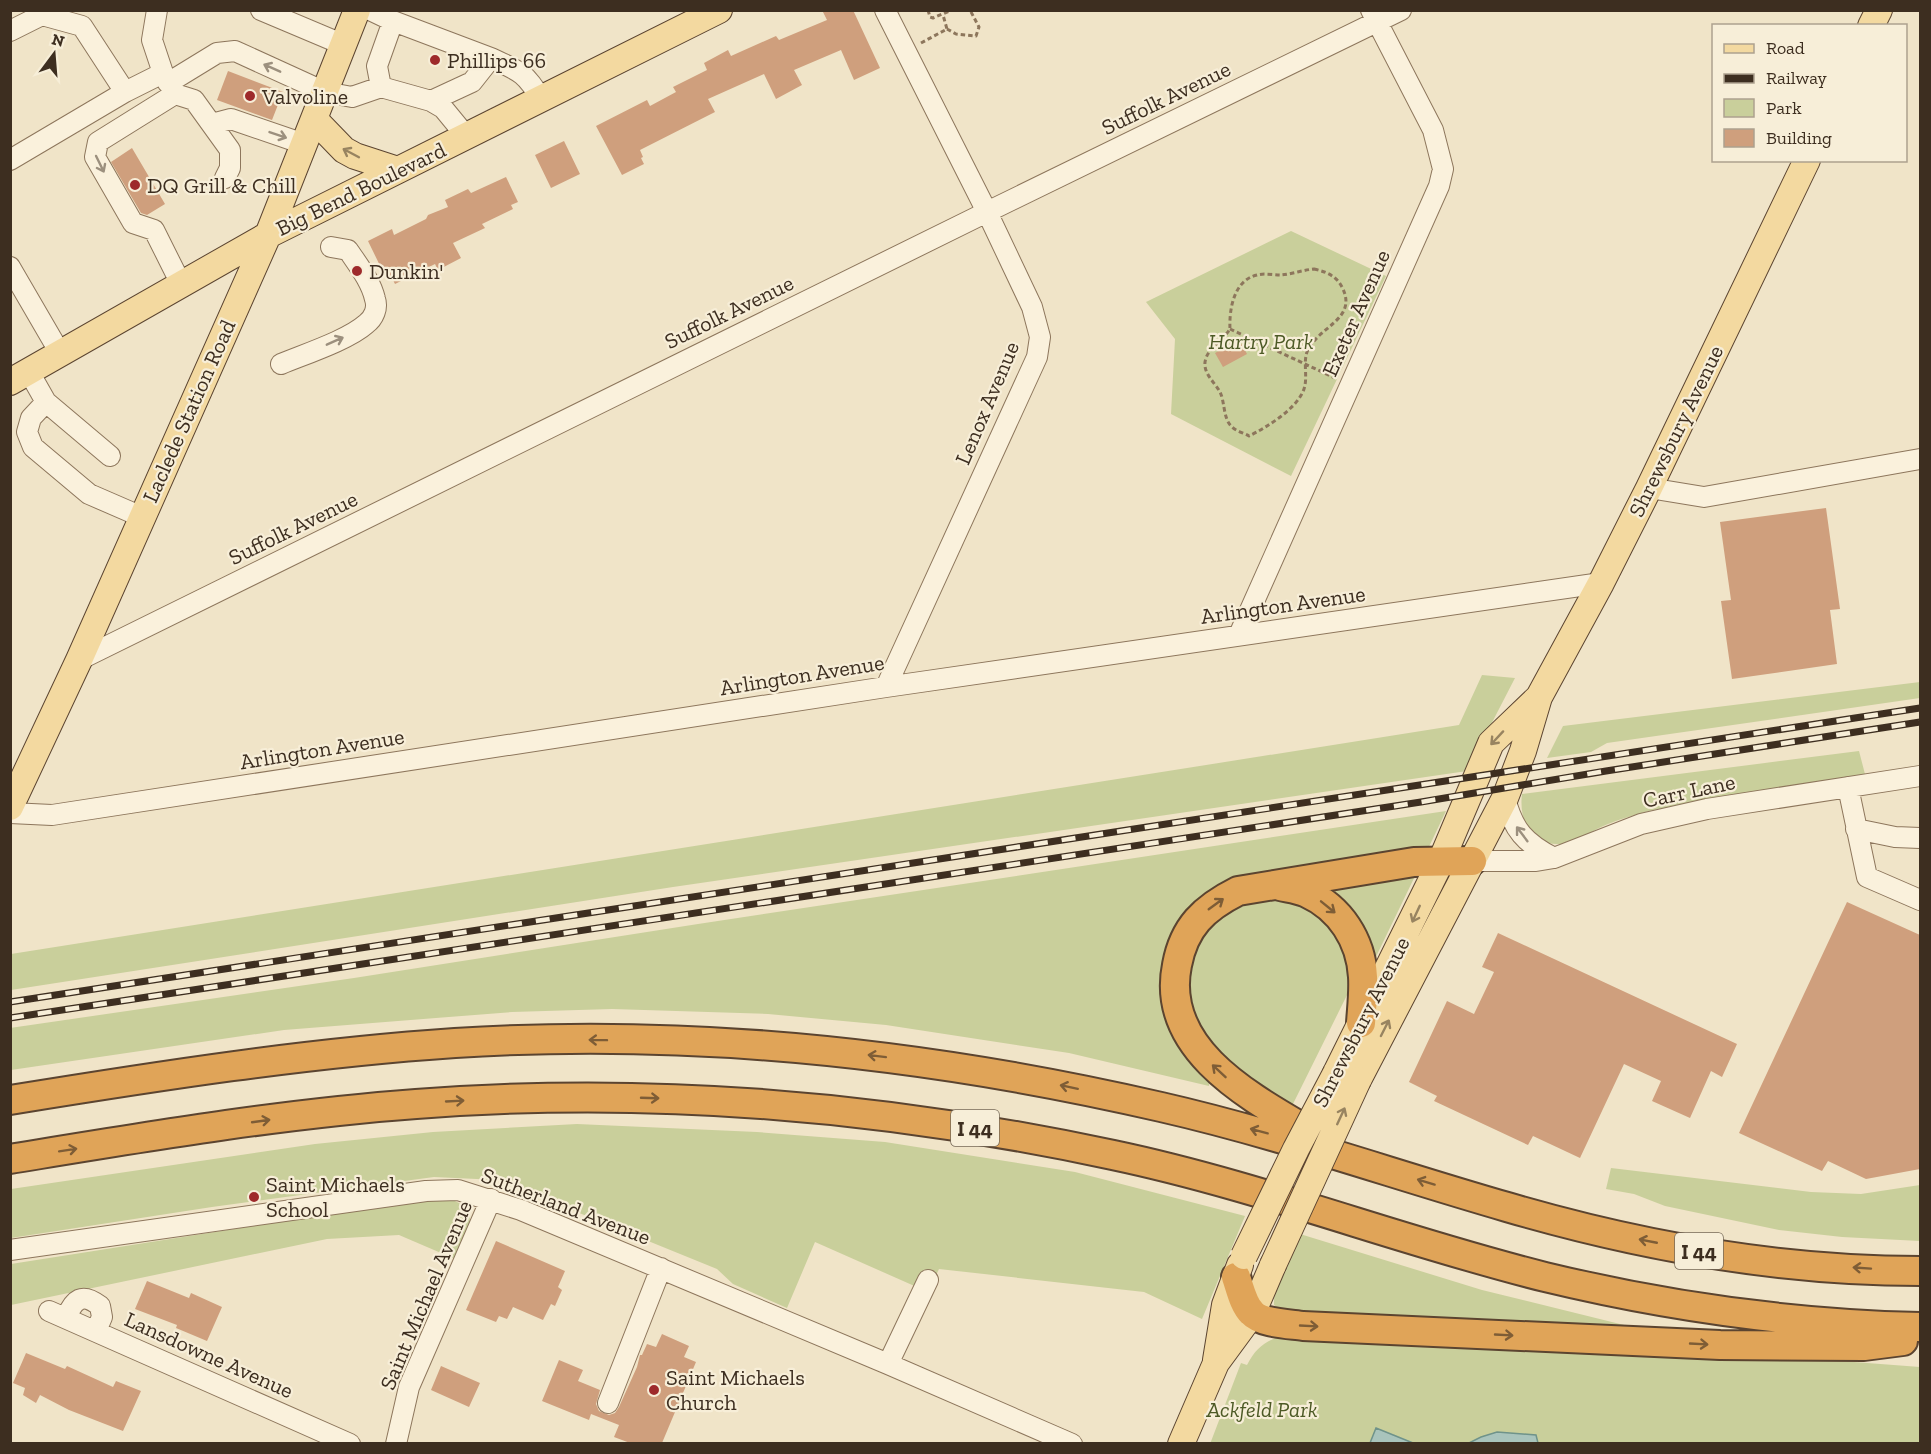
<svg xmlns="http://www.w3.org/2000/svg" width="1931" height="1454" font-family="'Zilla Slab',serif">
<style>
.green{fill:#c9cf9b}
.water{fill:#a9c4bc;stroke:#6f938a;stroke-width:1.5}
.building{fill:#cf9f7d}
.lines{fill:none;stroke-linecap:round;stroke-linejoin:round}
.minor-casing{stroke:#8d765c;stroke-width:22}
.major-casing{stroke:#5b4430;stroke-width:28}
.highway-casing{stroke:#5b4430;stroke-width:32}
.path{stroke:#8d765c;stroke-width:3;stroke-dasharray:4.5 3;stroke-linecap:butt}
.minor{stroke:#faf1dc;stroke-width:20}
.major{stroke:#f3d9a0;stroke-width:26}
.highway{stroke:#e0a458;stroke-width:28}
.rail-casing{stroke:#3d2e20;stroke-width:7}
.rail{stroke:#f7eed8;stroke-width:4.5;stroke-dasharray:14;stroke-linecap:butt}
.major-bridge-casing{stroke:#5b4430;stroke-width:28;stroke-linecap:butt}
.major-bridge{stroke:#f3d9a0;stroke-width:26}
.oneway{stroke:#9c907e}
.oneway2{stroke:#988460}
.oneway3{stroke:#7e5d36}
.poi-dot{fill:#9e2a2b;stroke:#f7eed8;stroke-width:2}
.labels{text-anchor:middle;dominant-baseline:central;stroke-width:4.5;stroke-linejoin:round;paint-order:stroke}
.shield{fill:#f7eed8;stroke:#756857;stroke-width:1.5}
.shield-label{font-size:21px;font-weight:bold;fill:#3d2e20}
.poi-label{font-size:22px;fill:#3d2e20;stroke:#f7eed8;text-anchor:start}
.street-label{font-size:22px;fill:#3d2e20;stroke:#f7eed8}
.park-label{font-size:22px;font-style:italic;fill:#4d5a26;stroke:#f7eed8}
</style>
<rect width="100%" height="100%" fill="#f0e4c8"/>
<path class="green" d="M1291,231L1386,276L1291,476L1171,414L1175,339L1146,302Z
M1482,675L1515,678L1467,771L673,887L11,990V954L1459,725Z
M1920,682V698L1607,743L1591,752L1547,758L1563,726Z
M1859,751L1866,778L1653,810C1638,814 1623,818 1608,824C1592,830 1574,845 1556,844C1528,843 1519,817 1522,794Z
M1446,811L1426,853L1243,880L1168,951L1209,1077V1086L1069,1053L886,1025L768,1014L612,1009L512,1012L284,1030L11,1070L10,1028L354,978L698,924Z
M1417,872L1371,967L1314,887Z
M1292,897L1315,907L1350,949V989L1292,1106L1253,1089L1207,1043L1186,996L1188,965L1198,939L1215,918L1236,904Z
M577,1124L757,1132L885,1142L1075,1172L1245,1216L1202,1319L1144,1292L939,1269L928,1292L815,1242L787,1308L733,1284L717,1269L498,1180L434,1177L212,1207L11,1238V1189L315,1144L433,1132Z
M1611,1168L1811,1192L1861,1194L1920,1185V1241L1842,1237L1779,1230L1665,1206L1634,1194L1606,1189Z
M424,1199C433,1200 448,1198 457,1202C483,1214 463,1242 455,1259L399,1235L327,1239L11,1305V1264Z
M1300,1234L1482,1290L1624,1325L1623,1332L1282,1313L1274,1305C1273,1281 1290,1255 1300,1234Z
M1285,1334L1737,1353L1920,1367V1443L1210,1444L1241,1363L1247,1365C1257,1346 1265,1342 1285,1334Z"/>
<path class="water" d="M1376,1428L1413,1443H1370Z
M1497,1432L1536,1435L1538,1443H1469L1481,1437Z"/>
<path class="building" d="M822,10H853L880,68L854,80L841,50L794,70L802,85L776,99L764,74L708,99L715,112L640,150L643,157L641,158L644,164L622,175L596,126L647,100L650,106L676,92L673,87L707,70L704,63L728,50L731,56L776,36L779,40L827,20Z
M228,71L283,92L272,120L217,100Z
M564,141L580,174L551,188L535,155Z
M132,148L165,204L147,215L141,213L111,162Z
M506,177L518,202L511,205L513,209L482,224L485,228L453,243L461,258L438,270L435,264L395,284L392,278L387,280L368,241L392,229L394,235L426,219L428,215L448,207L445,200L468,189L471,193Z
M1239,340L1247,354L1223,367L1215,353Z
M1826,508L1840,609L1830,610L1837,664L1732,679L1721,601L1731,600L1720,522Z
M1847,902L1920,935V1169L1866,1179L1828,1161L1822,1171L1739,1133Z
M1498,933L1737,1044L1722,1077L1711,1071L1690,1118L1652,1101L1661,1081L1624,1064L1580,1158L1533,1136L1528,1145L1434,1101L1437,1096L1409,1082L1447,1001L1474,1014L1494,972L1482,967Z
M496,1241L565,1271L558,1287L562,1290L555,1306L551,1304L543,1320L513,1307L507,1319L499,1316L496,1322L466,1310Z
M147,1281L189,1298L191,1293L222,1307L207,1341L176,1328L177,1325L135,1309Z
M662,1334L689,1346L684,1357L696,1362L662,1443H630L614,1437L619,1425L591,1414L589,1420L542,1401L559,1360L583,1370L578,1381L600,1390L596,1404L599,1411L609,1415L615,1413L619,1407L637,1367L640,1355H642L647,1344L656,1347Z
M26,1353L65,1369L67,1366L113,1387L116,1381L141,1391L123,1431L69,1410L40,1395L36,1403L23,1395L25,1388L13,1383Z
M441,1366L480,1383L469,1407L431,1390Z"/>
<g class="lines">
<defs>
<path id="minor" d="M157,10L152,40L163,73L175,94L194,100L230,150V168L225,178
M261,10L344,45
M370,10L393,21
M885,10L987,212L1032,307L1040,337L1037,357L886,687
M10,31L42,15L82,26L125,92L10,160
M491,58C519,71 525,72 541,99
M168,83L217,53L235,51L325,92L352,97L381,87
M125,92L163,73
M175,94L98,142L95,157L133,223L154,230L181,284
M431,101L472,82L491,58L393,21L377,66L381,87L431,101L443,108L466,136
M212,124L231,119L304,144
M10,267L60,353
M281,364C305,354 348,340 366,324C374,318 378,308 375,299C371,281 358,265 348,250L331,247
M29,372L46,402L110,456
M46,402L31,418L27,432L33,447L89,494L142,517
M1649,488L1704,497L1920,459
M1239,635L1439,186L1443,169L1433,130L1371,10
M79,660L987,212L1401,10
M1848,787L1867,877L1920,900
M1505,798C1513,830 1525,843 1554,858
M10,813L52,815L886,687L1601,583
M1856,829L1895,837L1920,838
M1472,861H1536L1554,858L1641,824L1707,809L1920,776
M10,1250L426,1191L458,1190L521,1210L888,1364L1072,1444
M49,1311L350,1444
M66,1318C74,1299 82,1292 100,1306L102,1317L96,1331
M888,1364L928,1280
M608,1403L661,1268
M396,1444L409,1387L491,1199"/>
<path id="major" d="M1871,26L1879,10
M314,119L344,150L355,156L398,170
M10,382L268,235L719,10
M10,807L79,660L268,235L357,10
M1336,1073L1441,861L1491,743L1539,697
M1358,1080L1505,798L1523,751L1539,697L1601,583L1649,488L1807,160
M1216,1360L1225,1305L1240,1265
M1181,1444L1216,1363L1252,1314L1273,1265"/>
<path id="highway" d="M1280,886C1289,888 1299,889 1307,893C1340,908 1361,940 1363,977C1364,992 1362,1008 1361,1023
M10,1100C158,1076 306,1053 455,1043C692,1028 931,1054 1161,1107C1279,1134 1392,1174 1507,1207C1640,1246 1782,1271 1920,1271
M1320,1138C1258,1101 1159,1053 1177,965C1184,927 1204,908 1238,891L1414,862L1472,861
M10,1159C145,1137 280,1114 416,1104C650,1086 884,1106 1113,1155C1260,1186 1400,1241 1545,1277C1669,1307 1792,1324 1920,1327
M1236,1277C1240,1288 1243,1304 1252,1313C1261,1323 1289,1324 1303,1326L1720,1345L1864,1346L1903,1341"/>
</defs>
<use href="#minor" class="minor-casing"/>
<use href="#major" class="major-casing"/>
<use href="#highway" class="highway-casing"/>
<path class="path" d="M928,10L930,17L933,18L952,10
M947,29L956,34L976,36L979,27L970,10
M921,43L947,29L943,15
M1314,269C1327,272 1337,276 1343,289C1357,320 1317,327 1307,352C1303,363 1308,377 1304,389C1297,409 1267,427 1249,436C1244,433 1236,431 1232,427C1223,419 1225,402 1220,392C1214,381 1201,372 1206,358C1210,347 1223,340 1230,329C1229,309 1234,280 1257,275C1264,273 1274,275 1281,275C1292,274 1303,270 1314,269Z
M1230,329L1335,378"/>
<use href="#minor" class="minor"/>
<use href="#major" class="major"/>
<use href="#highway" class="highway"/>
<defs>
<path id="rail" d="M10,1002L1920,708
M10,1018L1421,802L1606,771L1920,722"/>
</defs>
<use href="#rail" class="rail-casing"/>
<use href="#rail" class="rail"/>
<defs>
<path id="major-bridge" d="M1244,1256L1296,1149L1336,1073
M1273,1265L1358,1080"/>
</defs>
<use href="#major-bridge" class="major-bridge-casing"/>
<use href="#major-bridge" class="major-bridge"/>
</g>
<defs><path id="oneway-shaft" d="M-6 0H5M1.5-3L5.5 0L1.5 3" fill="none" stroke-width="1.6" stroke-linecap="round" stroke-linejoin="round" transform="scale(1.5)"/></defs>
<g class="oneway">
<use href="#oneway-shaft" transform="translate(272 68) rotate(-156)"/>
<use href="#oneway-shaft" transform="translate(278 135) rotate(19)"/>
<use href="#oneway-shaft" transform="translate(100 164) rotate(64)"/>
<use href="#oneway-shaft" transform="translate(335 341) rotate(-24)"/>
<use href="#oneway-shaft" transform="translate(1522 834) rotate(-127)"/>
</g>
<g class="oneway2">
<use href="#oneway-shaft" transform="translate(351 153) rotate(-152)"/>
<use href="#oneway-shaft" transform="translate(1497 738) rotate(133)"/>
<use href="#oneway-shaft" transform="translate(1416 914) rotate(115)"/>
<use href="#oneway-shaft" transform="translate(1385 1028) rotate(-63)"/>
<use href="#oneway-shaft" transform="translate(1341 1116) rotate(-65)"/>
</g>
<g class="oneway3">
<use href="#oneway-shaft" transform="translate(1216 904) rotate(-36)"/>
<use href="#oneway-shaft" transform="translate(1328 907) rotate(39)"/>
<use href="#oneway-shaft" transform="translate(598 1040) rotate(-179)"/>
<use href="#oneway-shaft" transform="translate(877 1056) rotate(-173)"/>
<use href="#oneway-shaft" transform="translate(1219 1071) rotate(-137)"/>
<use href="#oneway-shaft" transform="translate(1069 1087) rotate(-168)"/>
<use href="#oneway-shaft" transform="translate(650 1098) rotate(2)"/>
<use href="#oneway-shaft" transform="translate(455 1101) rotate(-3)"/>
<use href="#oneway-shaft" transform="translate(261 1121) rotate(-8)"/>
<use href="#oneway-shaft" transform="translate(1259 1131) rotate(-165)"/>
<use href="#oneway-shaft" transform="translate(68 1150) rotate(-9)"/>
<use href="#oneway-shaft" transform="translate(1426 1182) rotate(-163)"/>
<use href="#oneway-shaft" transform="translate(1648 1241) rotate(-169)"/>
<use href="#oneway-shaft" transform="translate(1862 1268) rotate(-176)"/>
<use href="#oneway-shaft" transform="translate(1309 1326) rotate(3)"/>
<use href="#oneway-shaft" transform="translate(1504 1335) rotate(3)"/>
<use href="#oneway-shaft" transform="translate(1699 1344) rotate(3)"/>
</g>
<g class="poi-dot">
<circle cx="435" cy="60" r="6"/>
<circle cx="250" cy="96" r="6"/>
<circle cx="135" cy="185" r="6"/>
<circle cx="357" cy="271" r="6"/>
<circle cx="254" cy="1197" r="6"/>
<circle cx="654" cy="1390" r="6"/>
</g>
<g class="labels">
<g class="shield">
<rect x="951" y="1110" width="48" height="36" rx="4.5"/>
<rect x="1675" y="1233" width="48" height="36" rx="4.5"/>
</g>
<g class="shield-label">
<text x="975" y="1128">I 44</text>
<text x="1699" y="1251">I 44</text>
</g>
<g class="poi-label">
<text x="447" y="60">Phillips 66</text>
<text x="262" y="96">Valvoline</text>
<text x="147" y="185">DQ Grill &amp; Chill</text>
<text x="369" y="271">Dunkin'</text>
<text x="266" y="1184">Saint Michaels<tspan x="266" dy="25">School</tspan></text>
<text x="666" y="1377">Saint Michaels<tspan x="666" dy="25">Church</tspan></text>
</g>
<g class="street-label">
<text transform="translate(1166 98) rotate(-26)">Suffolk Avenue</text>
<text transform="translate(361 189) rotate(-26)">Big Bend Boulevard</text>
<text transform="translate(729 312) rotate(-26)">Suffolk Avenue</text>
<text transform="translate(1356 313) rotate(-66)">Exeter Avenue</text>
<text transform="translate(987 403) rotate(-67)">Lenox Avenue</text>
<text transform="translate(189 411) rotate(-66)">Laclede Station Road</text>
<text transform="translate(1676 431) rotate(-64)">Shrewsbury Avenue</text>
<text transform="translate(293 528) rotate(-26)">Suffolk Avenue</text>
<text transform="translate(1283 605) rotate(-8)">Arlington Avenue</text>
<text transform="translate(802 675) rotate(-9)">Arlington Avenue</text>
<text transform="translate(322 749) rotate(-9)">Arlington Avenue</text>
<text transform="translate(1689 791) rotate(-12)">Carr Lane</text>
<text transform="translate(1361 1022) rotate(-63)">Shrewsbury Avenue</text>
<text transform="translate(566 1206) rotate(21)">Sutherland Avenue</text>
<text transform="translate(426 1295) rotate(-67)">Saint Michael Avenue</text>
<text transform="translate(209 1355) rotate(24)">Lansdowne Avenue</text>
</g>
<g class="park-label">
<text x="1261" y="341">Hartry Park</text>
<text x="1262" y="1409">Ackfeld Park</text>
</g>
</g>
<rect width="1931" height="1454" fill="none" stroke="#3d2e20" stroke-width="24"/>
<rect x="1712" y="24" width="195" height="138" fill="#f7eed8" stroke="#ada18e" stroke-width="1.5"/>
<rect x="1724" y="44" width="30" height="9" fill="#f3d9a0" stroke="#ada18e" stroke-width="1.5"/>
<text x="1766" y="54" font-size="18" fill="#3d2e20">Road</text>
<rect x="1724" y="74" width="30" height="9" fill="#3d2e20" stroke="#ada18e" stroke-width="1.5"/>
<text x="1766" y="84" font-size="18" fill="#3d2e20">Railway</text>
<rect x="1724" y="99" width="30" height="18" fill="#c9cf9b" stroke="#ada18e" stroke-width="1.5"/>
<text x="1766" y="114" font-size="18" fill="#3d2e20">Park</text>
<rect x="1724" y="129" width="30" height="18" fill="#cf9f7d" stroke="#ada18e" stroke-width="1.5"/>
<text x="1766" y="144" font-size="18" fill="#3d2e20">Building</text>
<g transform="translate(54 54) rotate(16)" stroke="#f7eed8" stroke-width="4.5" paint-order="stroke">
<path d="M0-4.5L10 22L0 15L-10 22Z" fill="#3d2e20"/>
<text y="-9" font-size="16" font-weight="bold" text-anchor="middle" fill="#3d2e20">N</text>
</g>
</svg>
